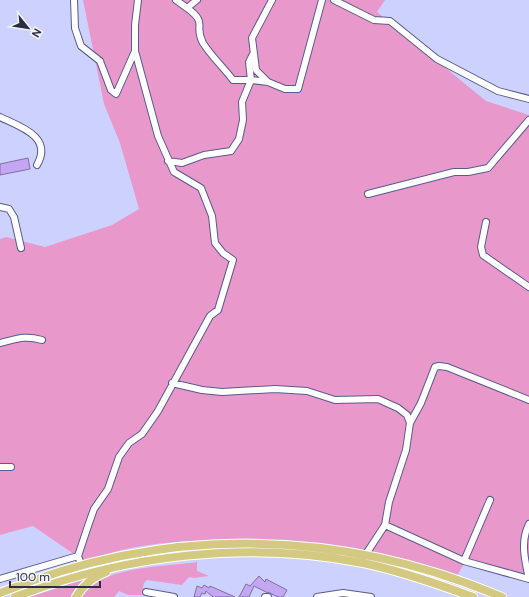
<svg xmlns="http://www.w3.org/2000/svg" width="529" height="597" font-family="'DM Sans',sans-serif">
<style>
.green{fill:#e998cc}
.building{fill:#c3a7f3;stroke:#816ea0}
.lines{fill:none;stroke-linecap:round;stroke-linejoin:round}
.minor-casing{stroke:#595b8c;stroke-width:8}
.major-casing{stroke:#fff;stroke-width:10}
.minor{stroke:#fff;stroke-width:6}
.major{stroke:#d3c981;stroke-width:8}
</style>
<rect width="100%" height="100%" fill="#cdd1fe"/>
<path class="green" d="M83,0H385L377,12L486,101L529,115V578L466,560L457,576C425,566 393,557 360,550C336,545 310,544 285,542C231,539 175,538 122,550C109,553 96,557 84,561L33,526L0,535V239L6,237L45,247L112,225L139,209L120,143L104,104Z
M197,562V571L209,576L194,578L189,577L182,585L147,580L144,583L141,595H128L119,591L114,597H81C99,566 164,567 197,562Z
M85,579L73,597H30Z"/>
<path class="building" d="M28,158L30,169L0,175V164Z
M259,576L265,582L266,579L287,590L283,597H278L268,592V593L254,586L249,597H239L246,584L250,586Z
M204,585L209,588L210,586L235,597H213L206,591L205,594L202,593L200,597H194L197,586L202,588Z"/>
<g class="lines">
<defs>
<path id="minor" d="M74,0L75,28L81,46L100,61L111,90L116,94L135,51
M176,0L187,8L197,0
M272,0L252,38L256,70L268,82L285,89H298L322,0
M334,0L374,20L390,21L437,59L498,91L529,99
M187,8C209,24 193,25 203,43C211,56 224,68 233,80H251L268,82
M0,117C21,127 53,137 37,165
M168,161L182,163L204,155L231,151L239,139L243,120L242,102L251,80L249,62L253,54
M368,194L454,172H468L488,168L529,120
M0,207L9,209L14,217L21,248
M486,222L481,247L483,255L529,287
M0,343C17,339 24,335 42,340
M172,383L202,390L222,392L275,389L307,391L335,400L378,399L398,408L407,415L410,423
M0,467H11
M385,525L464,561L529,579
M366,554L385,525L389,502L406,450L410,423L421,403L435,367L439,366L447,367L529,400
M464,561L490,500
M81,564L78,556L88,526L94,509L108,489L119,457L129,443L142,434L158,411L210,316L218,310L233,260L223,253L215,243L212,216L201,188L174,172L158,136L135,51V25L138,0
M0,579L78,556
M529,579C525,560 520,542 529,524
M146,592L174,597
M265,597H268
M317,597L343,593L371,597"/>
<path id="major" d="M0,593C164,526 338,527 502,597
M15,597C125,555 247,540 363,563C401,571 438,584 473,597
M76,597C83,585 93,577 106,572"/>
</defs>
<use href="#minor" class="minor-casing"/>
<use href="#major" class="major-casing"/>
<use href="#minor" class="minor"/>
<use href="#major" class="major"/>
</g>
<g transform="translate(28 28) rotate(120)" stroke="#f4f5fb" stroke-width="3" paint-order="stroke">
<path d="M0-3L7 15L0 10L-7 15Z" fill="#2c2d43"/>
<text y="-6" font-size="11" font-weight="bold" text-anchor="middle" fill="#2c2d43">N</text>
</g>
<path d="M10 581v6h90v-6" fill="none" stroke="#2c2d43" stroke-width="2"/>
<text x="16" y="581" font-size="12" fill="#2c2d43" stroke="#f4f5fb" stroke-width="3" paint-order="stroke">100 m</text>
</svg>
